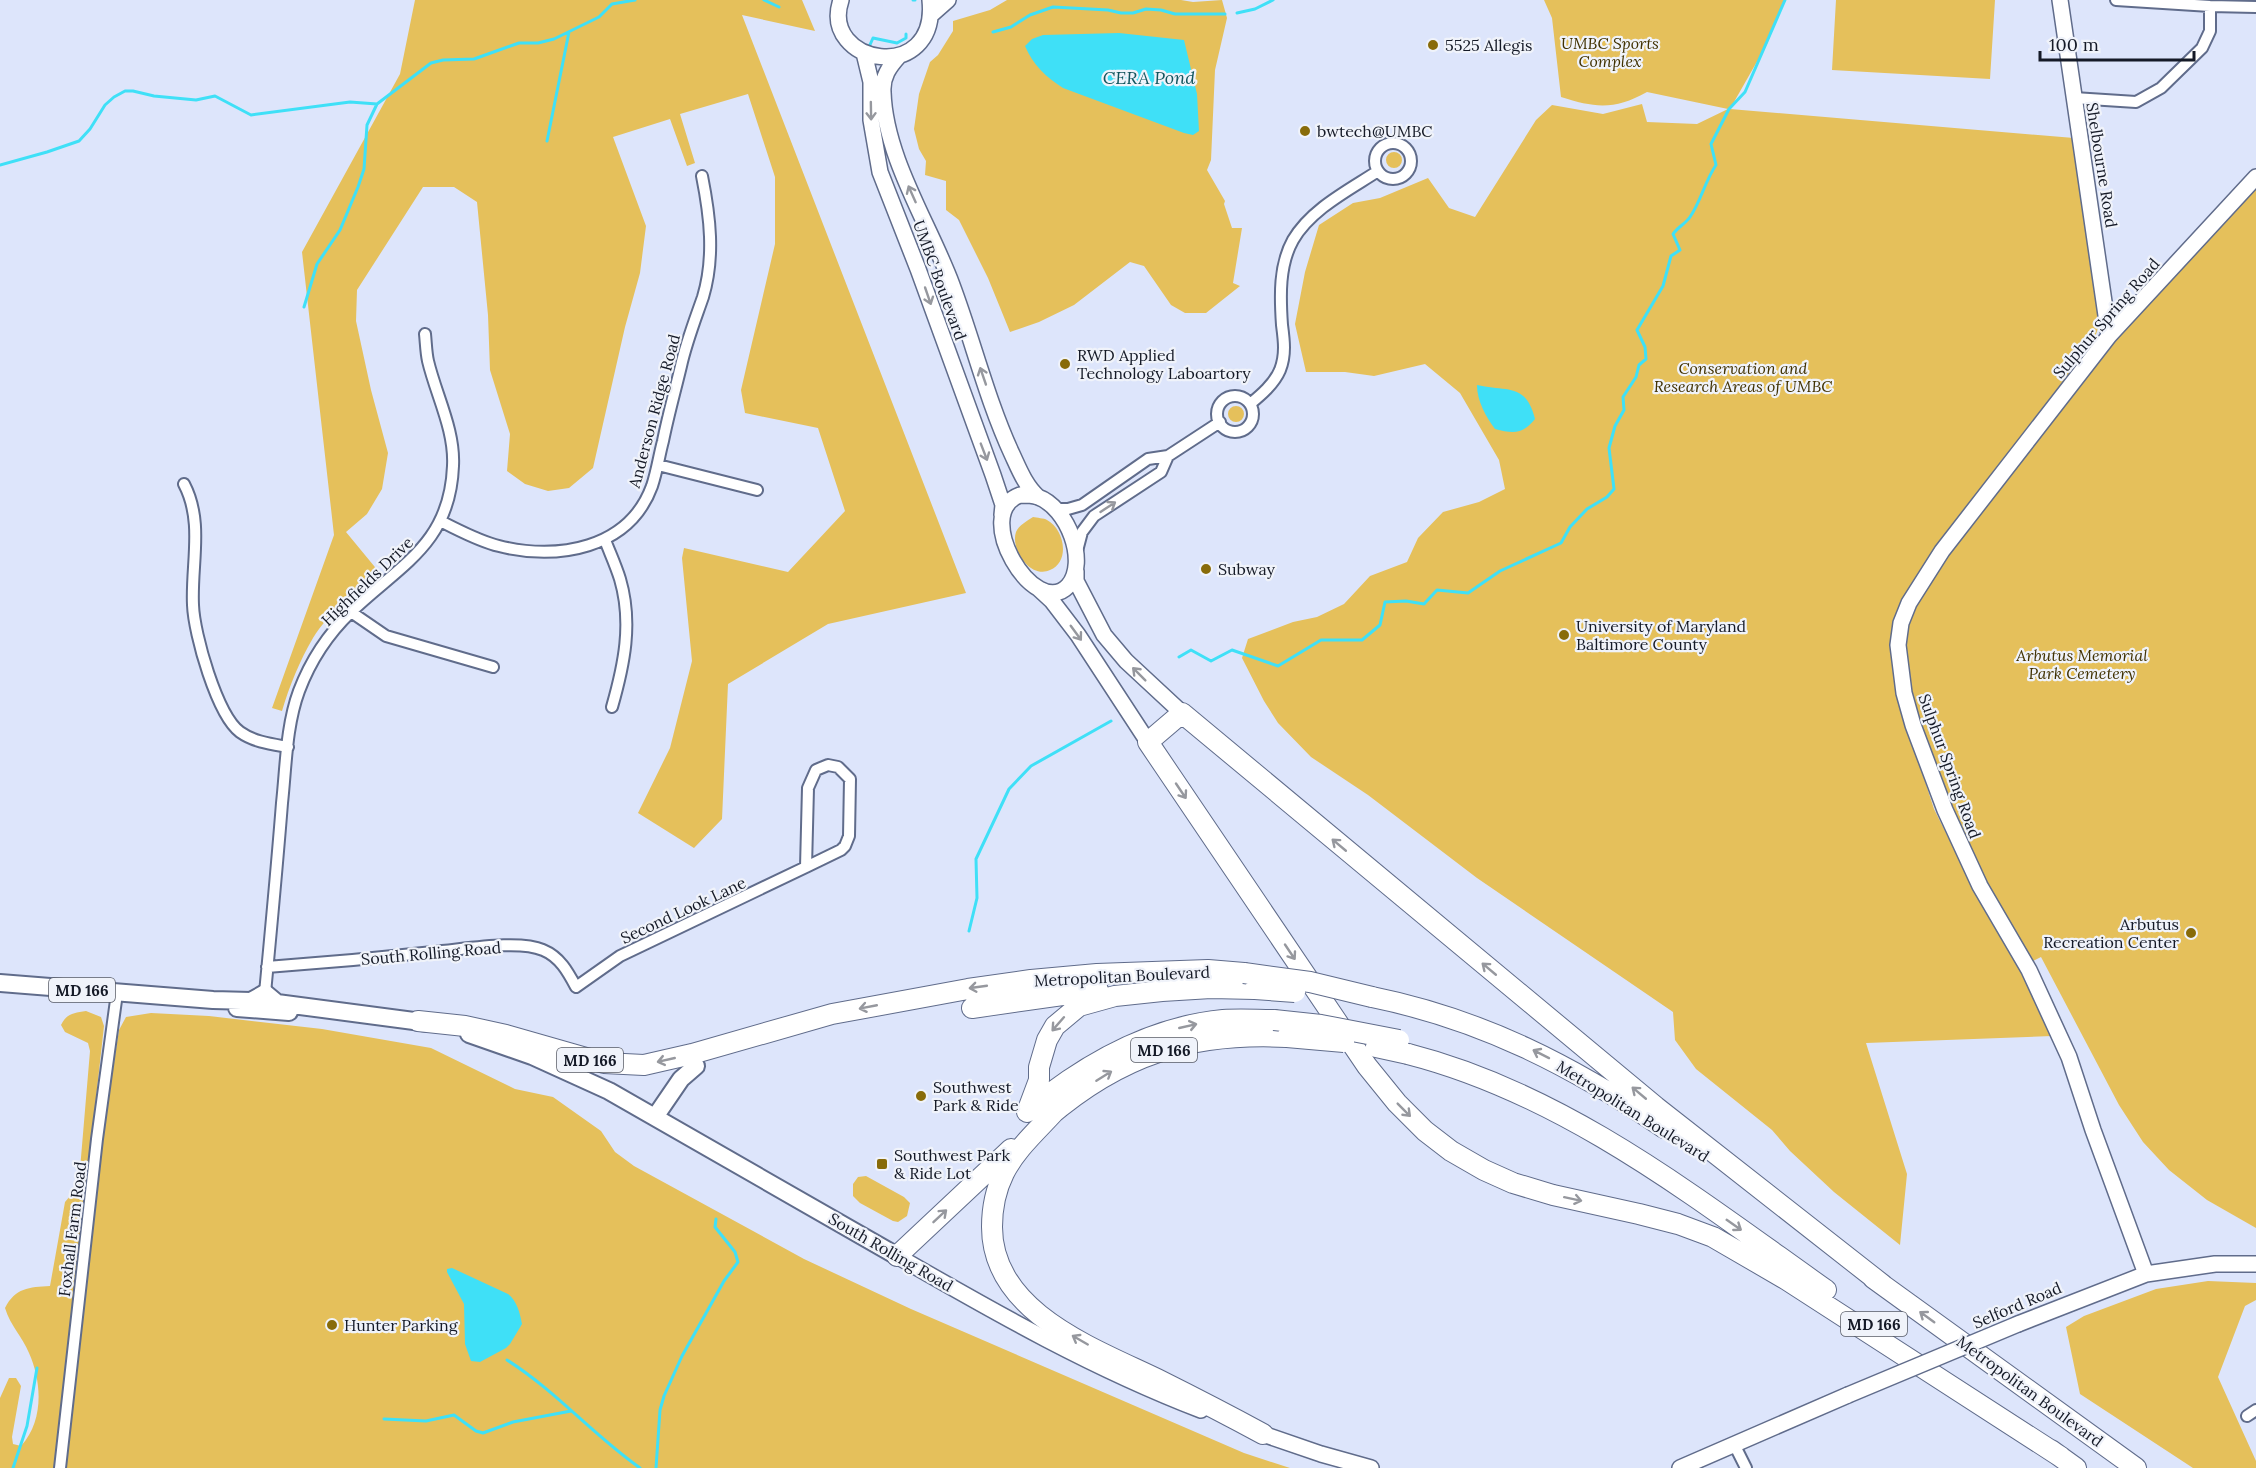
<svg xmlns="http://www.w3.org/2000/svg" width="2256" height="1468" font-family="Lora,serif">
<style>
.green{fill:#e5c05b}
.water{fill:#3fe0f7}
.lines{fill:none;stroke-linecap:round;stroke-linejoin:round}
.stream{stroke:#3fe0f7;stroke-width:3}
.street-casing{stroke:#606c8b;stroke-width:14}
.secondary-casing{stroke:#606c8b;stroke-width:18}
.primary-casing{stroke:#606c8b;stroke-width:20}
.highway-casing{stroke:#606c8b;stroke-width:22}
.street{stroke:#fff;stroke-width:10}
.secondary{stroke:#fff;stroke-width:15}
.primary{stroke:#fff;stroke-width:16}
.highway{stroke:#fff;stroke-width:20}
.secondary-bridge-casing{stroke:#606c8b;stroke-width:18;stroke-linecap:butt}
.highway-bridge-casing{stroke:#606c8b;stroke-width:22;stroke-linecap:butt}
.secondary-bridge{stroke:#fff;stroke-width:15}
.highway-bridge{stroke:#fff;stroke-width:20}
.oneway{stroke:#96989e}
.poi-dot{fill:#886b09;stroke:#f0f3fa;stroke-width:2}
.labels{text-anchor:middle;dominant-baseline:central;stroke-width:4.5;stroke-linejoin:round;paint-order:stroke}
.shield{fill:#f0f3fa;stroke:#575b66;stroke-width:1.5}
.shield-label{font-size:15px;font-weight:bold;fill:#151a27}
.park-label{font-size:16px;font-style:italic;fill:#403101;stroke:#f0f3fa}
.poi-label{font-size:16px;fill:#151a27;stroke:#f0f3fa;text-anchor:start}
.street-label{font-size:16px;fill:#151a27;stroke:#f0f3fa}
.water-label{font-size:18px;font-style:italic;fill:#12555e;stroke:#f0f3fa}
</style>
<rect width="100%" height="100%" fill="#dde5fb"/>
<path class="green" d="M415,0H802L815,31L742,15L966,593L828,624L728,684L722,819L694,848L638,813L670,748L692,661L682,558L684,548L788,572L845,511L818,428L745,413L741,390L775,244V177L748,94L680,114L695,163L687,166L670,119L613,137L646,226L640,273L625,327L593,468L569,488L548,491L525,484L507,471L510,434L490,370L488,315L477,202L454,187H423L357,290L356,321L371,390L388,453L382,489L367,514L346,532L379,572C356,592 329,612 313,638C300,660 289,687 282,711L272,708L334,535L302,252L400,74Z
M1007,0H1181L1193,2L1222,0L1227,18L1215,70L1211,160L1207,170L1225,201L1224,204L1232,228H1242L1233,283L1240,286L1206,313H1185L1171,305L1144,266L1130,262L1074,305L1039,322L1010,332L988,278L959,220L946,210V181L925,175L926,161L919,149L914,129L919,94L930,62L938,55L953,31V21L990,10Z
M1544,0H1785L1767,44L1730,109L2074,138L2100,323L2094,340L1911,584L1898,612L1891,653L1903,713L1934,809L1973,887L2020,965L2052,1036L1866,1043L1907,1174L1900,1245L1834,1192L1790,1151L1772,1130L1696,1069L1675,1040L1673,1012L1477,878L1368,795L1311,757L1278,723L1264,701L1242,658L1248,639L1293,622L1317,617L1344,604L1370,576L1407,562L1418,538L1443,512L1479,502L1505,489L1499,460L1460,393L1425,364L1374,376L1345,372H1306L1295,324L1305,272L1319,225L1353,203L1380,198L1428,178L1449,208L1475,217L1536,120L1552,105L1603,114L1642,104L1647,122L1697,124L1728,109L1647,92C1615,110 1595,108 1561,97L1552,18Z
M1836,0H1995L1990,79L1832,70Z
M1386 160a8 8 0 1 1 16 0a8 8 0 1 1-16 0Z
M2256,184V1228L2207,1200L2169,1170L2143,1142L2119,1105L2041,957L2031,962L1966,848L1910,692L1904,647L1907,628L1914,607L1954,545L2108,347Z
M1228 414a8 8 0 1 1 16 0a8 8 0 1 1-16 0Z
M1033,517C1037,518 1044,518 1047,520C1064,529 1071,561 1050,570C1031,579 1010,550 1016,532C1019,525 1027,521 1033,517Z
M86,1011L101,1017L104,1026L55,1468H0V1398L9,1378H16L21,1386L12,1437L13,1444L21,1446C44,1421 42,1382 29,1353C22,1336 11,1327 5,1308C15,1288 29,1287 50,1286L65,1202L76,1189L79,1181L90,1051L88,1043L65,1032L61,1025C67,1013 74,1013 86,1011Z
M151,1013L209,1016L322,1029L431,1048L515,1089L553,1097L601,1131L615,1152L634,1166L804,1259L911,1309L1244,1453L1290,1468H65L102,1140L119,1030L126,1017Z
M866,1176L904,1197L910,1203L907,1216L898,1222L893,1221L860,1203L853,1196V1184L858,1177Z
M2208,1281L2256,1283V1300L2245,1306L2218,1377L2256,1461V1468H2193L2080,1394L2066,1327L2084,1316L2156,1289Z"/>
<path class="water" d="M1119,33L1184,40L1197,94L1199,131L1193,135L1184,133L1063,88C1046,77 1033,65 1025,46L1032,39L1043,35Z
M1477,385C1506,392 1526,382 1535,419C1523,434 1514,434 1495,429C1486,417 1477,401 1477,385Z
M452,1268L508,1294C517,1301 520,1313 522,1324L510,1344L506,1348L480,1362L471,1361L465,1344L464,1304L447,1272V1269Z"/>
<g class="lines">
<path class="stream" d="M764,0L779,7
M913,0H915
M1237,13L1255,9L1273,0
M993,32L1011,27L1030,15L1053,7L1108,10L1121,13H1133L1146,9L1161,10L1175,14H1225
M869,47L873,38L897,43L906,38V34
M547,141L569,32
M0,165L47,152L79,141L90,129L105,105L114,97L125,91H133L154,96L196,100L215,96L251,115L350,102L377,104L431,63L443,60L474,59L519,43H538L554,39L599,17L612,4L635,0
M304,307L317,264L340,230L358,187L364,169L367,125L377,104
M1179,657L1191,650L1211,661L1232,650L1278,666L1321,640H1362L1380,625L1385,602L1406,601L1424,604L1437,590L1468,593L1500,571L1561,543L1570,527L1587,509L1607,497L1614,489L1609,448L1615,426L1624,410L1623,397L1636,377L1639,365L1646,359L1645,347L1637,330L1663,286L1671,256L1680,250L1673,234C1678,227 1685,224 1690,217C1701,201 1705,181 1716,165L1711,144L1729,109L1745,92L1785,0
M969,931L977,898L976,859L1009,789L1031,766L1111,721
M507,1360C556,1391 593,1435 640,1468
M384,1419L426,1421L454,1415L476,1431L483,1433L513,1422L571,1411
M13,1468L27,1426L37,1368
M656,1468L660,1410L664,1396L682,1356L724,1281L738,1262L735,1252L715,1227L716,1219"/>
<defs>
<path id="street" d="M2116,0L2210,6L2256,7
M2074,98L2136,102L2161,88L2202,48L2210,31V6
M1375 161a18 18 0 1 1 36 0a18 18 0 1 1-36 0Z
M1217 414a18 18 0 1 1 36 0a18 18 0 1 1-36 0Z
M1250,404C1261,395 1274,384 1280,370C1286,355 1284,340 1282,325C1280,296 1279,265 1293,240C1311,209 1349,190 1378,171
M658,465L757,490
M184,484C204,522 191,564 193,605C194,634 217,715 240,732C254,742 271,744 288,747
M1055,509H1068L1082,505L1148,459L1168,456L1220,422
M440,521C459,530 478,541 499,546C557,561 629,549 652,486C657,471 659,456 663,441C668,416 675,391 681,366C686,343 695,320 703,297C715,257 710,216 702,176
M605,540C610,553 616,566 620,579C633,623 624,665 612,707
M1077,551L1082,532L1094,516L1161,472L1168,456
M351,612L386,636L493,667
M828,765L838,767L850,779L849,836L845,846L841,850L806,867L808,788L816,770Z
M267,967C323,963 378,958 433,952C461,950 518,939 543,950C560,957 568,972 576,987L620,956L806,867
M265,993C271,930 277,867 282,803C286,767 286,726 299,691C310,662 328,634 351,612C400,565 450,544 453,466C455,430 436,395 428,361C426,352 426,343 425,334
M2247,1416L2256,1410
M1735,1446L1746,1468
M60,1468L97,1139L117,993"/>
<path id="secondary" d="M841,0C819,65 939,86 930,0
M2060,0L2109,336
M931,15L948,0
M864,53L871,82V120L880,172L918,269L993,475L1003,505L1002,515
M899,56C889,67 882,77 883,92C885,158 930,225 952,285C973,341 987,400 1012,454C1019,469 1025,485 1038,497
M1020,495C1026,495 1033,495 1038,497C1067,507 1089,562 1068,586C1035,621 970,513 1020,495Z
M1076,571V581L1104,635L1126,661L1182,713
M1039,589L1052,601L1078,635L1148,742
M897,1256C996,1313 1094,1369 1201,1410
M2146,1274L2093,1130L2069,1057L2029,970L1980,886L1945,810L1913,725L1904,693L1898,645L1901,623L1909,603L1942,551L2109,336L2256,177
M2018,1324L2146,1274L2215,1264H2256
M1254,1431L1321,1454L1371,1468
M1680,1468L1848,1395"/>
<path id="primary" d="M0,983L213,1000L251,1001L265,993
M265,993L277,1003L429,1023
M237,1008L289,1012
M469,1034L532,1056L609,1091L897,1256
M655,1117L681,1079L696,1066"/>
<path id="highway" d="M1372,997C1481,1019 1573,1066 1664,1128
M972,1008L1098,990
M418,1021L465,1026L506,1035L604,1063L644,1065L692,1054L832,1014L968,989L1031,980L1097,974L1208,970L1244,973
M1408,1054C1565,1094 1696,1198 1826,1290
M1029,1110C1085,1064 1149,1027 1223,1020C1240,1019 1258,1020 1274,1020
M1056,1110C1038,1130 1016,1149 1004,1173C996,1189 992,1209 992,1227C992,1312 1093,1348 1157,1379C1193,1397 1228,1415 1263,1434
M1027,1112L1039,1080V1067L1047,1040L1055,1026L1079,1006L1115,996L1162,991L1211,988L1255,989
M1047,1118C1120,1055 1191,1032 1287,1037
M897,1256L1011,1149
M1873,1278L2136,1468
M1883,1285L1656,1107L1182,713L1148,742L1367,1066L1397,1103L1425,1131L1451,1151L1484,1170L1513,1183L1553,1195L1639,1214L1678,1224L1713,1237L1787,1280L2061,1457
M2051,1450L2076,1468"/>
</defs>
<use href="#street" class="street-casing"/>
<use href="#secondary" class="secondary-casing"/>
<use href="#primary" class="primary-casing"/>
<use href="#highway" class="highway-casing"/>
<use href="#street" class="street"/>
<use href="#secondary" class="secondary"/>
<use href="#primary" class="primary"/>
<use href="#highway" class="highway"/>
<defs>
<path id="secondary-bridge" d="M1848,1395L2018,1324"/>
<path id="highway-bridge" d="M1244,973L1310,982L1372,997
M1255,989L1295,992
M1274,1020L1321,1025L1399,1040
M1287,1037L1344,1042
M1376,1047L1408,1054"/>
</defs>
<use href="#secondary-bridge" class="secondary-bridge-casing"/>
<use href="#highway-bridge" class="highway-bridge-casing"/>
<use href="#secondary-bridge" class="secondary-bridge"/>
<use href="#highway-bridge" class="highway-bridge"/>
</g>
<defs><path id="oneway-shaft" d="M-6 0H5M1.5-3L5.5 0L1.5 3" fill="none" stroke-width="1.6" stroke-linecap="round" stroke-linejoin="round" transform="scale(1.5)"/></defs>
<g class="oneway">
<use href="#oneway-shaft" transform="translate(871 111) rotate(89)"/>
<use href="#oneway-shaft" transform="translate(912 194) rotate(-114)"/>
<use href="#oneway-shaft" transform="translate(928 296) rotate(71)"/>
<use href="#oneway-shaft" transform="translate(983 376) rotate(-109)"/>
<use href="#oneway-shaft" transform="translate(984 452) rotate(69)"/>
<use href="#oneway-shaft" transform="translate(1108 507) rotate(-33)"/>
<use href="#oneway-shaft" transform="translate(1076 633) rotate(54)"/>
<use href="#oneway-shaft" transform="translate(1139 674) rotate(-135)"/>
<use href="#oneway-shaft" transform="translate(1181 791) rotate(56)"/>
<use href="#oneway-shaft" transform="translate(1339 845) rotate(-140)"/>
<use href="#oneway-shaft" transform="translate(1290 952) rotate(56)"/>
<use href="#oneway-shaft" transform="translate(1489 969) rotate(-140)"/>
<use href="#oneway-shaft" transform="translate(978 987) rotate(172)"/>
<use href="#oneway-shaft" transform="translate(868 1007) rotate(169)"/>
<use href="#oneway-shaft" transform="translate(1058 1024) rotate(131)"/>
<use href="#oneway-shaft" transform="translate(1188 1026) rotate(-13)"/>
<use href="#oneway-shaft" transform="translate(1541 1054) rotate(-153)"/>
<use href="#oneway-shaft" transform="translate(666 1060) rotate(167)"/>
<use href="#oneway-shaft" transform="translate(1104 1076) rotate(-32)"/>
<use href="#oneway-shaft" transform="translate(1639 1093) rotate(-140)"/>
<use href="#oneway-shaft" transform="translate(1404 1110) rotate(45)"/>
<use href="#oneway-shaft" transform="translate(1573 1199) rotate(12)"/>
<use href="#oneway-shaft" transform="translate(940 1216) rotate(-43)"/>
<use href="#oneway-shaft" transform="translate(1734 1225) rotate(35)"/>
<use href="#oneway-shaft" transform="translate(1927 1317) rotate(-144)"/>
<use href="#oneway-shaft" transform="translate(1080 1340) rotate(-150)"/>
</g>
<g class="poi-dot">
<circle cx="1433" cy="45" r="6"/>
<circle cx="1305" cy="131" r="6"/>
<circle cx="1065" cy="364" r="6"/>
<circle cx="1206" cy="569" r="6"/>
<circle cx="1564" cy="635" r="6"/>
<circle cx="2191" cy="933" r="6"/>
<circle cx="921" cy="1096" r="6"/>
<rect x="876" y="1158" width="12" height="12" rx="3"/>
<circle cx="332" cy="1325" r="6"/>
</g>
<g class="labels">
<g class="shield">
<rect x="49" y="978" width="66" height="24" rx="4.5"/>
<rect x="1131" y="1038" width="66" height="24" rx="4.5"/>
<rect x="557" y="1048" width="66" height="24" rx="4.5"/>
<rect x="1841" y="1312" width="66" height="24" rx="4.5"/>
</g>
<g class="shield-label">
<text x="82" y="990">MD 166</text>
<text x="1164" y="1050">MD 166</text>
<text x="590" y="1060">MD 166</text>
<text x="1874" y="1324">MD 166</text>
</g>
<g class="park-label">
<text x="1610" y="43">UMBC Sports<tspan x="1610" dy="18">Complex</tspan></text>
<text x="1743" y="368">Conservation and<tspan x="1743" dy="18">Research Areas of UMBC</tspan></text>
<text x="2082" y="655">Arbutus Memorial<tspan x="2082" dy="18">Park Cemetery</tspan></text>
</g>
<g class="poi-label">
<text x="1445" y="45">5525 Allegis</text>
<text x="1317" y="131">bwtech@UMBC</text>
<text x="1077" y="355">RWD Applied<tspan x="1077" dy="18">Technology Laboartory</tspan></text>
<text x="1218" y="569">Subway</text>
<text x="1576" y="626">University of Maryland<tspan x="1576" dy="18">Baltimore County</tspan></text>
<text x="2179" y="924" text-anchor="end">Arbutus<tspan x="2179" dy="18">Recreation Center</tspan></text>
<text x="933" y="1087">Southwest<tspan x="933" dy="18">Park &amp; Ride</tspan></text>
<text x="894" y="1155">Southwest Park<tspan x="894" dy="18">&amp; Ride Lot</tspan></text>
<text x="344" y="1325">Hunter Parking</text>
</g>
<g class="street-label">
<text transform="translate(2102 165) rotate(81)">Shelbourne Road</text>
<text transform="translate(940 280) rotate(70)">UMBC Boulevard</text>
<text transform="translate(2106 318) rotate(-49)">Sulphur Spring Road</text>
<text transform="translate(654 411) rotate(-75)">Anderson Ridge Road</text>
<text transform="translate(367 581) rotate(-44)">Highfields Drive</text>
<text transform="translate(1950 766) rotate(70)">Sulphur Spring Road</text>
<text transform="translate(683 910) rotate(-25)">Second Look Lane</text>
<text transform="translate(431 953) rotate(-5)">South Rolling Road</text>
<text transform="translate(1122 976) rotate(-3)">Metropolitan Boulevard</text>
<text transform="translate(1633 1111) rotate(32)">Metropolitan Boulevard</text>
<text transform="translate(72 1229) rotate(-83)">Foxhall Farm Road</text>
<text transform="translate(891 1252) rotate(30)">South Rolling Road</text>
<text transform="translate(2017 1305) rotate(-23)">Selford Road</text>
<text transform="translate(2030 1391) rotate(36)">Metropolitan Boulevard</text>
</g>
<g class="water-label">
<text x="1149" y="77">CERA Pond</text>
</g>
</g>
<path d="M2040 51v9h154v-9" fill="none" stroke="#151a27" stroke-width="3"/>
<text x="2049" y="51" font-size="18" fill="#151a27" stroke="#f0f3fa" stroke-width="4.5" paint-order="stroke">100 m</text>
</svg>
